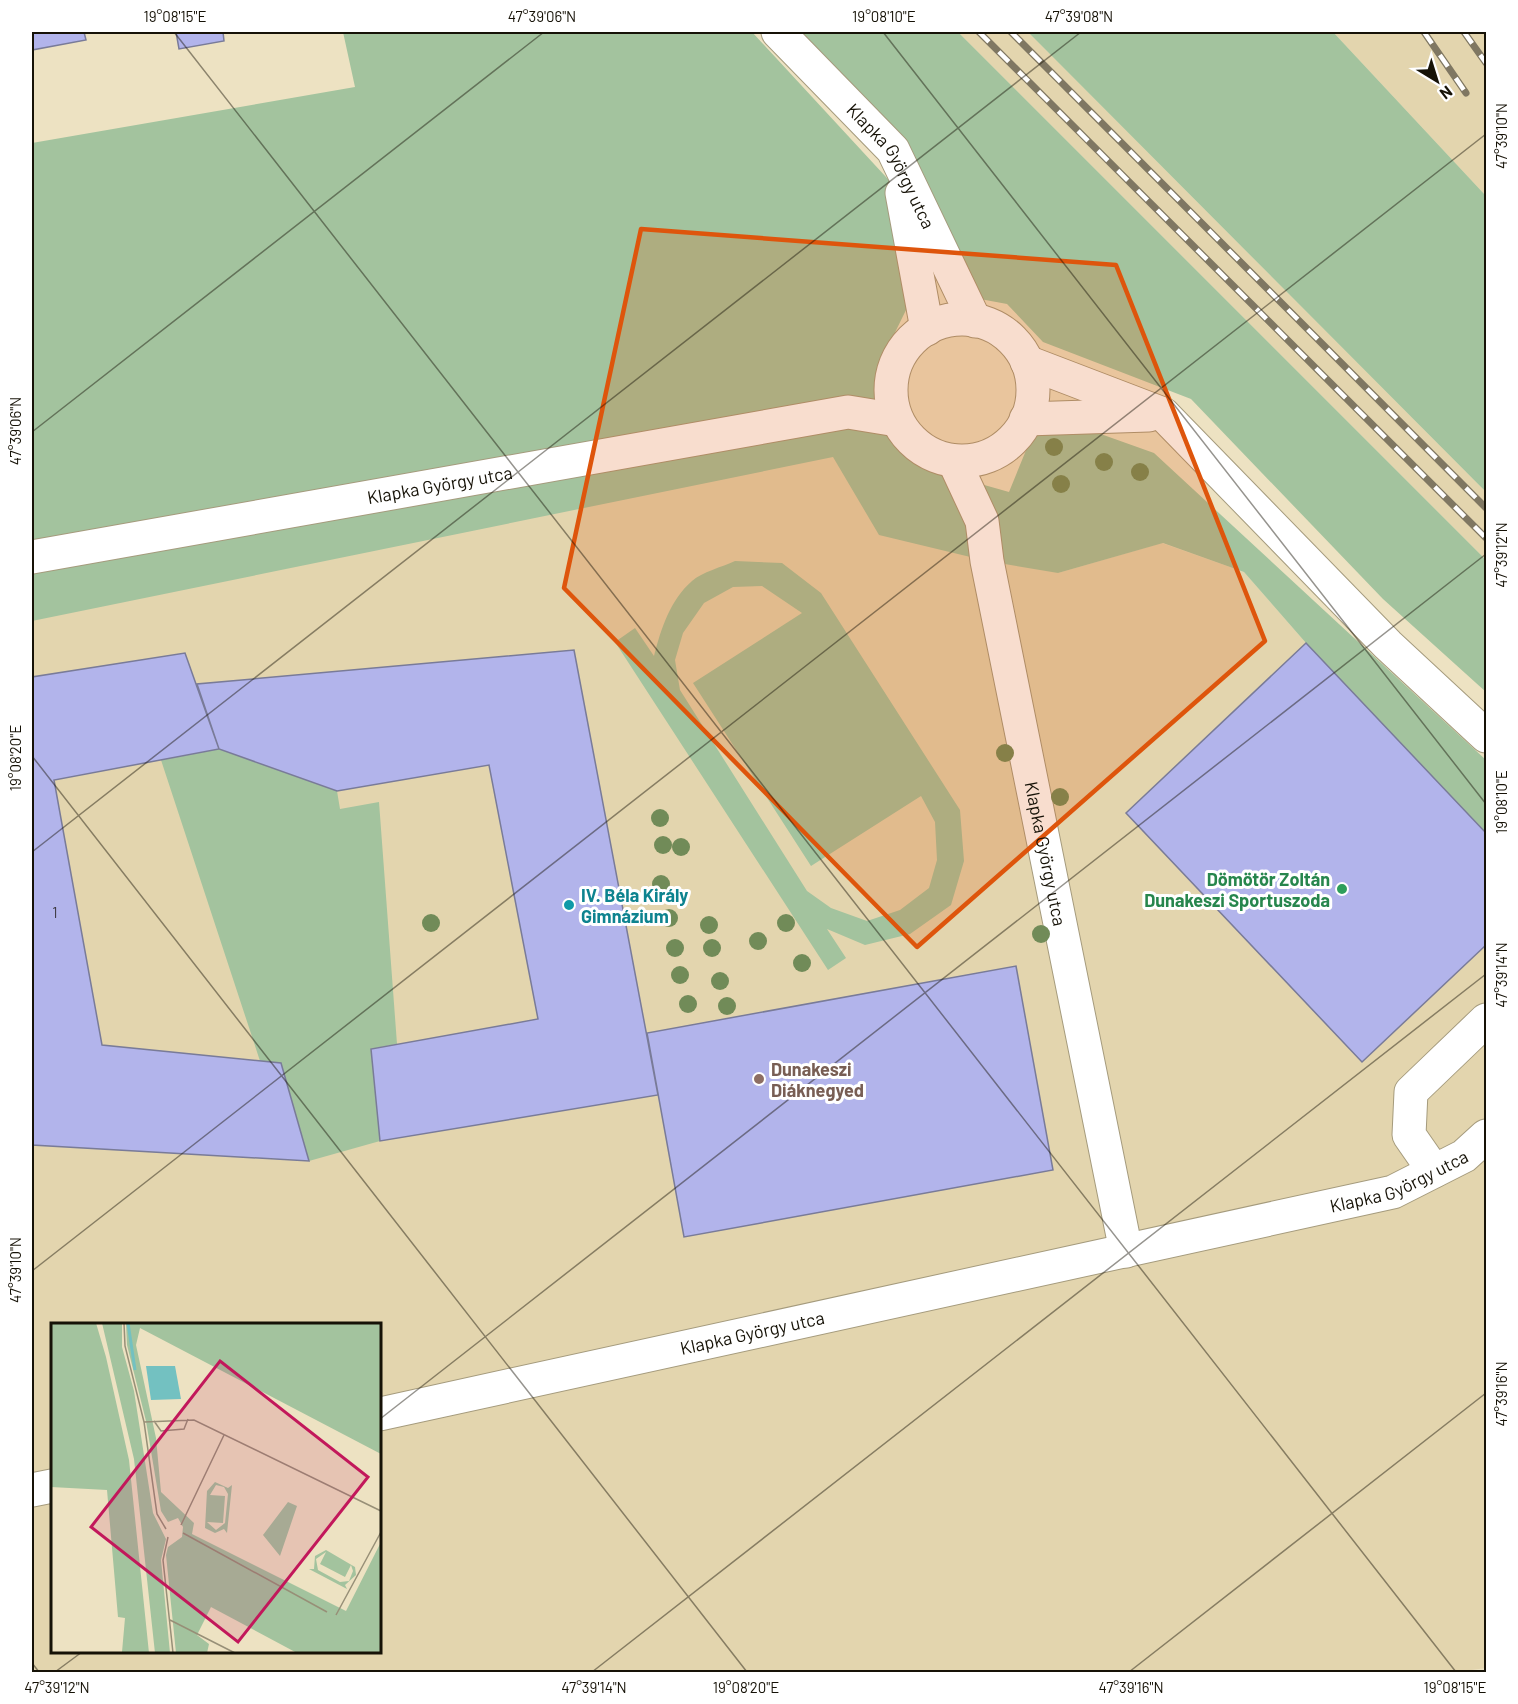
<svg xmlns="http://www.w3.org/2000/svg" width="1518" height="1704" font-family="Barlow,sans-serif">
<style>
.built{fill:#e3d5ae;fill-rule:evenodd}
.green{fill:#a3c39e;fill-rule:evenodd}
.building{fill:#b2b4eb;stroke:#797b98;stroke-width:1.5}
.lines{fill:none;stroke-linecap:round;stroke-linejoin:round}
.minor-casing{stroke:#a59b7d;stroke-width:35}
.minor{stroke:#fff;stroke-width:33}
.rail-casing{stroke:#7f7762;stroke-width:7}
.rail{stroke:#fff;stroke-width:4.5;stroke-dasharray:14;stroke-linecap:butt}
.tree{fill:#718b58}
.marked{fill:#de550c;fill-opacity:0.2;stroke:#de550c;stroke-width:4.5;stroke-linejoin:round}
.ticks{fill:none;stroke:#161207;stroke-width:1.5;stroke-opacity:0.45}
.leisure-dot{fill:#2e9e5b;stroke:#fff;stroke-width:2}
.culture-dot{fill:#0f9aa8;stroke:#fff;stroke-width:2}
.education-dot{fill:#8d6e63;stroke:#fff;stroke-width:2}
.labels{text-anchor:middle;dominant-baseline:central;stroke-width:6;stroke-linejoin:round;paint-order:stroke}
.number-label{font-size:15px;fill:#3d3a40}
.street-label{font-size:18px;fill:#161207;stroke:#fff}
.leisure-label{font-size:18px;font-weight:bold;fill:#27864d;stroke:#fff;text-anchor:end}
.culture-label{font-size:18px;font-weight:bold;fill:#0d838f;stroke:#fff;text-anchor:start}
.education-label{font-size:18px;font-weight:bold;fill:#785e54;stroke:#fff;text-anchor:start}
.inset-river{fill:none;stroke:#73c1c1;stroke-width:3}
.inset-road{fill:none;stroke:#978f77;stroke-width:1.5}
.view{fill:#c2185b;fill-opacity:0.15;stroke:#c2185b;stroke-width:3}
.inset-edge{fill:none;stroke:#161207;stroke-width:3}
.neatline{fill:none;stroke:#161207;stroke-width:2}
.ticks-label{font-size:15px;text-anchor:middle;fill:#161207}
</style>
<rect width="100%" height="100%" fill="#ede2c2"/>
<path class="built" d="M958,32H1028L1486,492V560Z
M1333,32H1486V196Z
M32,195L788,380L1058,573L1162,543L1244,572L1306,643L1486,833V1668L1457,1672H32ZM52,1324H380V1652H52Z"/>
<path class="green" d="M343,32H752L898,190L907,308L883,357L887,394L929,457L949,475L1009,492L1029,443L1053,417L1154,453L1486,760V833L1306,643L1244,572L1163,543L1058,573L987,561L879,535L833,457L32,621V143L355,87Z
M800,32H958L1486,560V692L1383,599L1191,399L1043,342L1007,304L980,299Z
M1028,32H1333L1486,196V492Z
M735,561L782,563L821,593L960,810L964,861L951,905L910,934L865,945L827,929L846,958L828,970L615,642L635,628L654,656C661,629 670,600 692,581C702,572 722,567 735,561ZM762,586L802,613L693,683L811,866L921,796L935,822L937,860L929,888L900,910L867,921L831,908L807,891L680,690L675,660L683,633L704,603L733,587Z
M219,749L337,791L340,809L379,802L397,1044L371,1049L380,1141L309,1161L281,1064L260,1061L161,760Z"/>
<path class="building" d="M32,32H84L86,40L32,50Z
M176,32H223L224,41L179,49Z
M1306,643L1486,833V945L1362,1062L1126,813Z
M574,650L658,1095L380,1141L371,1049L538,1019L489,765L337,791L219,749L197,684Z
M185,653L219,749L54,780L102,1045L281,1063L309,1161L32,1145V677Z
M1016,966L1053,1170L684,1237L647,1033Z"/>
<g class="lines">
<defs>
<g id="minor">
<path id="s1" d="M778,32L893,150L975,321"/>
<path d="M902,193L927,329"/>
<circle cx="962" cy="390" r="71"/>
<path d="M1027,362L1163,414L1388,645L1486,736"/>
<path d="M1026,419L1149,415"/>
<path id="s2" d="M954,461L982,521L987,561L1126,1251"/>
<path id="s3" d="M32,557L848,412L897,420"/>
<path d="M1434,1171L1409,1135L1411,1092L1486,1020"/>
<path id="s4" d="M380,1414L1393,1192L1464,1156L1486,1136"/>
<path d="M32,1490L52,1486"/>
</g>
</defs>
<use href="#minor" class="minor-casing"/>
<use href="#minor" class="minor"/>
<defs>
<path id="rail" d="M979,32L1486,538
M1011,32L1486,508
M1424,32L1466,93
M1464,32L1486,63"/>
</defs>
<use href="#rail" class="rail-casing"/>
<use href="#rail" class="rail"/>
</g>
<g class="tree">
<circle cx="1054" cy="447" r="9"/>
<circle cx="1104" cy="462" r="9"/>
<circle cx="1140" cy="472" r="9"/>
<circle cx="1061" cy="484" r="9"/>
<circle cx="1005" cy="753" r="9"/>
<circle cx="1060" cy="797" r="9"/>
<circle cx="660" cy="818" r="9"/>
<circle cx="663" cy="845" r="9"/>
<circle cx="681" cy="847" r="9"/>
<circle cx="661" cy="884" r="9"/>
<circle cx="669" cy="918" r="9"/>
<circle cx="431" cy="923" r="9"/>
<circle cx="786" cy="923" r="9"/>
<circle cx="709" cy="925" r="9"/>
<circle cx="1041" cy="934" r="9"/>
<circle cx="758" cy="941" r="9"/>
<circle cx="675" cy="948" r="9"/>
<circle cx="712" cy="948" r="9"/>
<circle cx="802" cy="963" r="9"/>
<circle cx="680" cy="975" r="9"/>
<circle cx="720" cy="981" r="9"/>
<circle cx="688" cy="1004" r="9"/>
<circle cx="727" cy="1006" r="9"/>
</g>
<path class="marked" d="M641,229L1116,265L1265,641L917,947L564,588Z"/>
<path class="ticks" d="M174,32L1456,1672M883,32L1486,804M32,432L544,32M32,756L747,1672M32,852L1081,32M32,1271L1486,134M380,1419L1486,554M32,1663L39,1672M55,1672L82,1652M592,1672L1486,974M1129,1672L1486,1393"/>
<circle class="leisure-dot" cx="1342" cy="889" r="6"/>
<circle class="culture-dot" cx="569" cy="905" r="6"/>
<circle class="education-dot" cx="759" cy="1079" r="6"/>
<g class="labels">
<g class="number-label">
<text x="55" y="912">1</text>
</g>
<g class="street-label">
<text stroke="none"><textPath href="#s1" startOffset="177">Klapka György utca</textPath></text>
<text stroke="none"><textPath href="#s3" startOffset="414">Klapka György utca</textPath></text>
<text stroke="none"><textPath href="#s2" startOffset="405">Klapka György utca</textPath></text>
<text stroke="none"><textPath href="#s4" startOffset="1046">Klapka György utca</textPath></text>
<text stroke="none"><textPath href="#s4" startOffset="381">Klapka György utca</textPath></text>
</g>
<g class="leisure-label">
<text x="1330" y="879">Dömötör Zoltán<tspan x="1330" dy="21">Dunakeszi Sportuszoda</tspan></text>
</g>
<g class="culture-label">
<text x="581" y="895">IV. Béla Király<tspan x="581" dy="21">Gimnázium</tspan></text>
</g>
<g class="education-label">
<text x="771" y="1069">Dunakeszi<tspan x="771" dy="21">Diáknegyed</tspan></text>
</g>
</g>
<g transform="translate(51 1323)">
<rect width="330" height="330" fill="#ede2c2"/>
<path d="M0,0H45L55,34L78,137L98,330L71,329L74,295L67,294L56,167L0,164ZM51,0H71V24L83,68L102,190L115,216L110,237L119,330H104L83,136ZM75,0H330V131L89,5L85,22L105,115L110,169L143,200L141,211L295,288L330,219V330H246L160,284L146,312L158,321L156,330H125L115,232L117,224L131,214L132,204L127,195L117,199L110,188L95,98L76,22ZM164,159L177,165L181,162L176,210L173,206L164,210L154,205L156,168ZM165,162L173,164L177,171L174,200L165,207L156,199L172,200L174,173L159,172ZM237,179L246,183L229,233L212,212ZM275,227L304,244L305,252L294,262L296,266L258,246H263L264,233ZM275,229L269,241L294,254L300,242L302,248L298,258L289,259L267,247L265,236Z" fill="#a3c39e" fill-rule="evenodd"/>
<path d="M95,43H124L130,76L100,77Z" fill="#73c1c1"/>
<path class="inset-river" d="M77,0L84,47"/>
<path class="inset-road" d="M73,0L74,23L93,99L106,191L115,206M103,98L110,108L133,106L137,96M93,99L143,97L330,188M130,202L173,112M132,210L276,289M117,214L112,237L122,330M285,292L330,209M119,297L184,330"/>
<path class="view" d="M169,38L317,154L187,319L40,204Z"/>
<rect width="330" height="330" class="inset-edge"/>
</g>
<rect width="1518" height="1704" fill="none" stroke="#ffffff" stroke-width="66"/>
<g transform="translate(1437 81) rotate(142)" stroke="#ffffff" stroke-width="4.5" paint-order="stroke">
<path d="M0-4.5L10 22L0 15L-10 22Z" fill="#161207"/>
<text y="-9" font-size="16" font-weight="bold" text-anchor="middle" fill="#161207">N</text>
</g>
<rect x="33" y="33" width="1452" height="1638" class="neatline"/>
<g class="ticks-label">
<text x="175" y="22">19°08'15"E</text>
<text x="542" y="22">47°39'06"N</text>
<text x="884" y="22">19°08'10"E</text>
<text x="1079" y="22">47°39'08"N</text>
<text transform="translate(1502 136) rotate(-90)" y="5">47°39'10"N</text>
<text transform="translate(16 431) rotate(-90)" y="5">47°39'06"N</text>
<text transform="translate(1502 555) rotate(-90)" y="5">47°39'12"N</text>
<text transform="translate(16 758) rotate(-90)" y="5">19°08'20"E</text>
<text transform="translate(1502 802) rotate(-90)" y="5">19°08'10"E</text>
<text transform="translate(1502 975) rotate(-90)" y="5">47°39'14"N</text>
<text transform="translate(16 1270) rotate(-90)" y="5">47°39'10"N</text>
<text transform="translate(1502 1394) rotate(-90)" y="5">47°39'16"N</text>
<text x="57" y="1693">47°39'12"N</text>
<text x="594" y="1693">47°39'14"N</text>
<text x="746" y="1693">19°08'20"E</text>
<text x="1131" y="1693">47°39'16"N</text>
<text x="1455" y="1693">19°08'15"E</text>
</g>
</svg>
